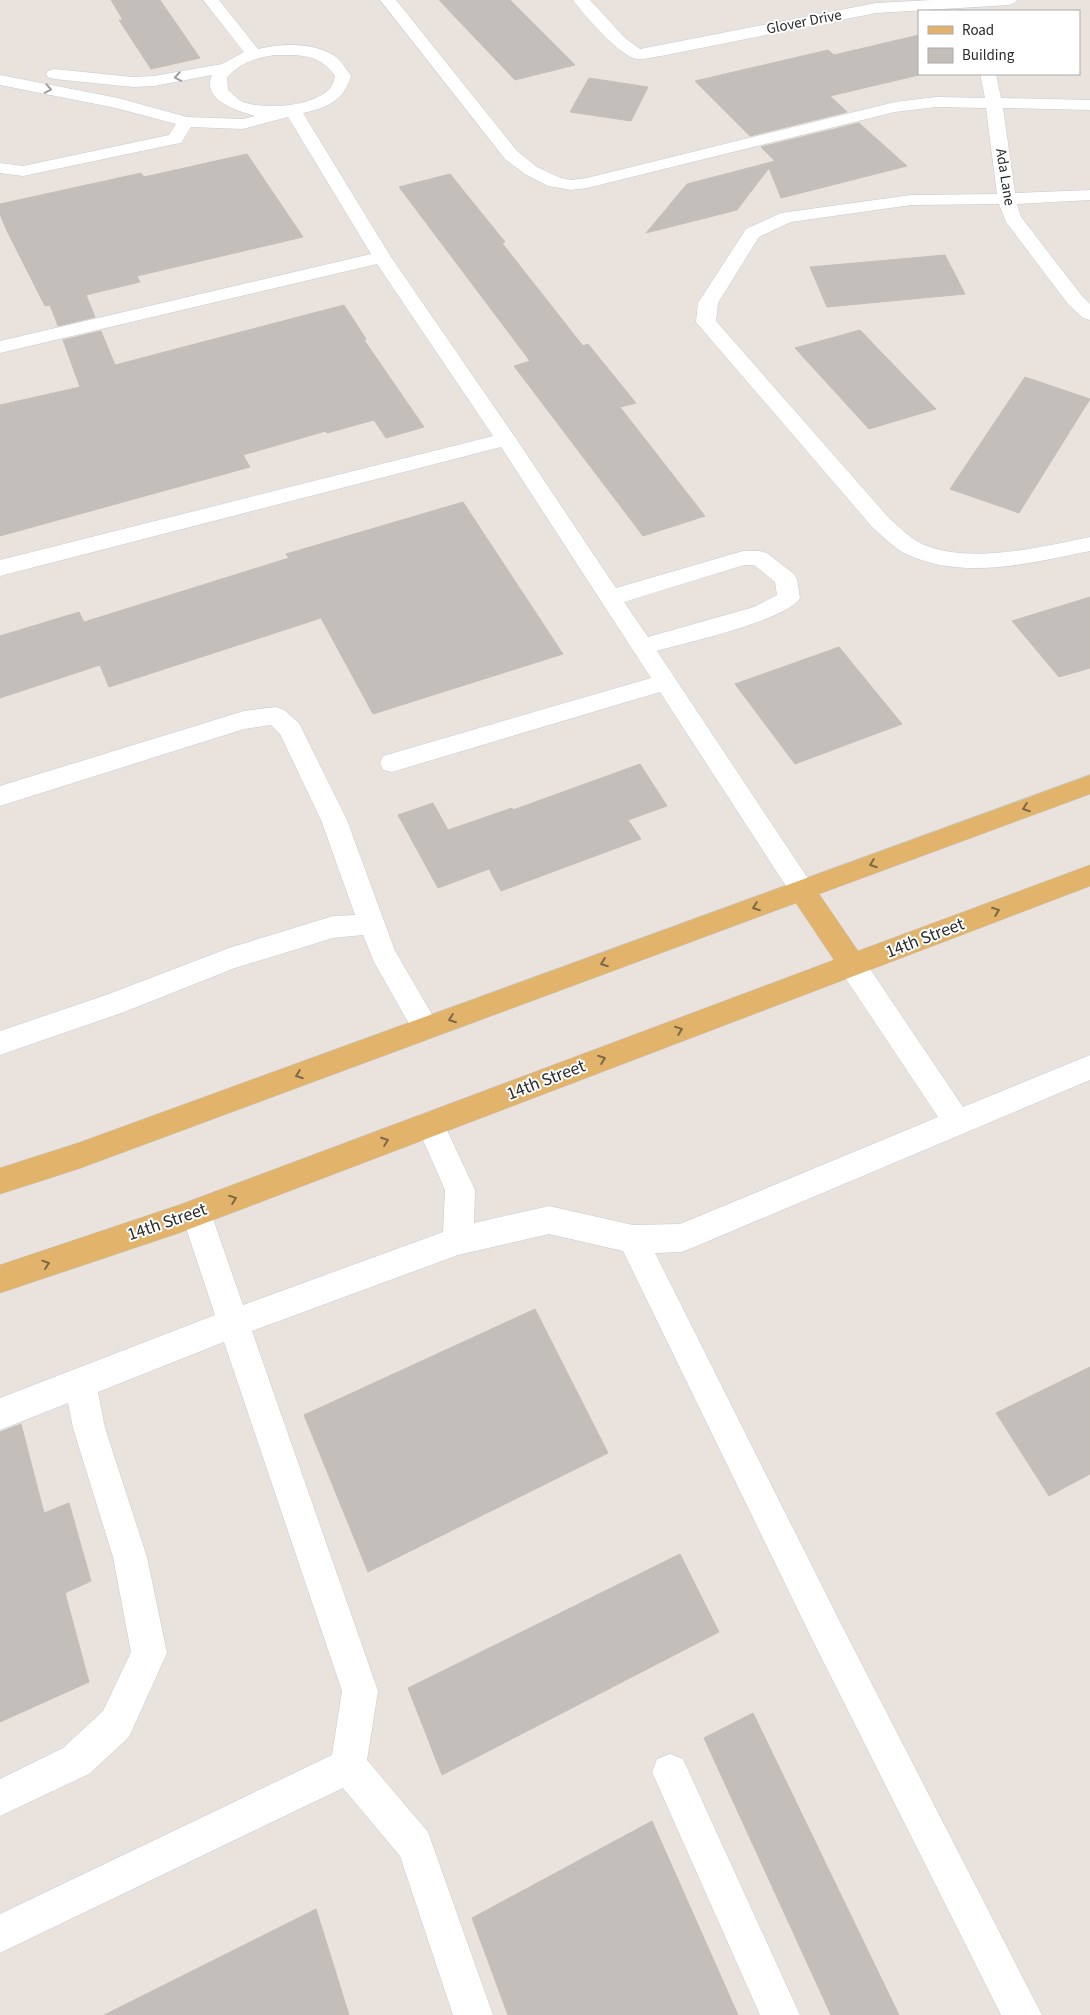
<svg xmlns="http://www.w3.org/2000/svg" width="1090" height="2015" font-family="'Source Sans 3',sans-serif">
<style>
.building{fill:#c3beb9;stroke:#c6beb7}
.lines{fill:none;stroke-linecap:round;stroke-linejoin:round}
.minor-casing{stroke:#c5cad2;stroke-width:1}
.major-casing{stroke:#c3c3c3;stroke-width:1}
.minor{fill:#fff;fill-rule:evenodd}
.major{fill:#e2b36a;fill-rule:evenodd}
.oneway{stroke:#9f9f9f}
.oneway2{stroke:#7d6847}
.labels{text-anchor:middle;dominant-baseline:central;stroke-width:4;stroke-linejoin:round;paint-order:stroke}
.far-street-label{font-size:15px;fill:#2a2a2a;stroke:#fff}
.street-label{font-size:18px;fill:#2a2a2a;stroke:#fff}
</style>
<rect width="100%" height="100%" fill="#eae3dd"/>
<path class="building" d="M111,0H160L200,58L151,69L119,20H123Z
M439,0H510L575,65L515,80Z
M919,35V75L830,96L847,112L750,136L695,81L828,50L834,55Z
M589,78L648,87L631,121L570,112Z
M859,123L907,166L781,198L769,168L737,210L646,233L687,184L775,161L761,147Z
M247,154L303,237L137,276L140,282L86,295L95,317L58,326L50,305L45,306L7,231L0,214V204L141,173L144,177Z
M450,174L505,242L502,243L583,346L588,344L636,403L620,407L705,516L643,536L514,366L530,361L399,187Z
M945,255L965,294L827,307L810,267Z
M344,305L366,339L364,340L424,427L386,438L374,420L327,433L326,431L243,455L250,467L0,536V405L80,387L63,340L101,331L115,365Z
M860,330L936,409L869,429L795,348Z
M1025,377L1090,399L1019,513L950,489Z
M463,502L563,654L373,714L321,618L109,687L100,665L0,698V636L79,612L84,622L289,558L286,554Z
M1090,597V668L1059,677L1012,621Z
M839,647L902,724L795,764L735,684Z
M640,764L667,806L628,820L641,839L501,891L489,869L438,888L398,815L433,803L448,830L512,808L513,810Z
M535,1309L608,1453L368,1572L304,1415Z
M1090,1367V1474L1049,1496L996,1413Z
M21,1424L44,1513L69,1503L91,1581L65,1593L89,1682L0,1722V1432Z
M680,1554L719,1632L442,1775L408,1688Z
M753,1713L899,2015H831L704,1738Z
M652,1821L738,2015H508L472,1918Z
M316,1909L349,2015H104Z"/>
<g class="lines">
<defs>
<path id="minor" d="M203,0H219L258,49C282,43 316,42 336,57C342,62 347,70 351,76C344,101 326,108 303,113L391,257L513,434L616,588L743,551H759L767,553L794,574L797,579L800,598C786,621 687,642 657,651L811,883L815,890L811,897L802,900L793,897L660,692L392,772L383,770L380,763L383,756L651,678L501,447L0,576V560L493,436L377,264L0,353V341L371,254L288,117L243,129L191,127L181,143L175,144L23,176L0,173V163L23,166L169,135L176,124L116,108L0,85V75L118,98L187,117L243,119L255,116C238,111 201,101 212,75L154,86L133,87L54,79L48,77L46,74L48,71L54,69L133,77L154,76L222,64L244,52ZM274,55C300,55 319,53 335,76C334,79 333,85 331,87C316,107 265,110 243,102C238,100 233,94 228,90L227,78C238,63 257,58 274,55ZM744,565H754L775,582L777,595L754,607L648,637L624,602Z
M380,0H396L517,151L537,167L561,178L571,180L587,178L895,102L936,97L985,98L980,74H996L1001,98L1090,100V110L1003,108L1015,193L1090,190V200L1017,204L1021,217L1082,296L1090,304V320L1083,318L1068,304L1006,222L999,204L911,205L791,222L759,237L718,303L716,321L889,518C899,527 910,538 922,544C971,565 1040,547 1090,537V551C1031,563 964,581 906,554C894,548 884,537 873,528L696,322L698,303L746,229L781,213L911,195L997,194L986,108L936,107L895,112L587,188L571,190L548,186L525,174L505,159Z
M573,0H590L625,38L640,49L876,3L932,0H1017L1014,3L1009,5L876,13L661,56C653,57 641,61 633,58C617,52 583,14 573,0Z
M276,707L284,710L299,723L302,729L347,820L395,951L440,1028L436,1036L426,1040L416,1036L374,962L363,935L333,938L235,968L124,1012L0,1055V1031L106,995L229,948L333,916L355,915L321,820L280,734L271,725L244,729L0,806V786L244,711Z
M852,954L862,957L963,1107L1090,1055V1080L692,1248L681,1252L655,1253L837,1616L1042,2015H1001L813,1641L623,1251L549,1234L458,1255L252,1331L378,1691L367,1760L428,1832L493,2015H453L400,1856L343,1788L0,1953V1914L332,1755L342,1691L224,1342L98,1392L105,1428L147,1557L167,1653L129,1737L89,1774L0,1816V1779L63,1748L103,1711L131,1652L113,1557L73,1428L68,1403L0,1430V1398L215,1315L181,1213L185,1203L196,1199L207,1203L211,1213L243,1305L443,1232L445,1190L416,1124L420,1115L430,1111L440,1115L475,1190L474,1223L549,1206L633,1225L680,1224L938,1117L842,973L839,965L842,957Z
M670,1754L683,1759L800,2015H760L652,1772L657,1759Z"/>
<path id="major" d="M1090,775V794L819,894L858,951L1090,865V886L179,1233L0,1293V1265L179,1205L834,960L796,903L78,1169L0,1194V1168L78,1143Z"/>
</defs>
<use href="#minor" class="minor-casing"/>
<use href="#major" class="major-casing"/>
<use href="#minor" class="minor"/>
<use href="#major" class="major"/>
</g>
<defs><path id="oneway-chevron" d="M-2-3.5L2.5 0L-2 3.5" fill="none" stroke-width="1.6" stroke-linecap="round" stroke-linejoin="round" transform="scale(1.25)"/></defs>
<g class="oneway">
<use href="#oneway-chevron" transform="translate(178 77) rotate(170)"/>
<use href="#oneway-chevron" transform="translate(48 89) rotate(11)"/>
</g>
<g class="oneway2">
<use href="#oneway-chevron" transform="translate(1026 808) rotate(160)"/>
<use href="#oneway-chevron" transform="translate(873 864) rotate(160)"/>
<use href="#oneway-chevron" transform="translate(756 907) rotate(160)"/>
<use href="#oneway-chevron" transform="translate(996 911) rotate(-21)"/>
<use href="#oneway-chevron" transform="translate(604 963) rotate(160)"/>
<use href="#oneway-chevron" transform="translate(452 1019) rotate(160)"/>
<use href="#oneway-chevron" transform="translate(679 1030) rotate(-21)"/>
<use href="#oneway-chevron" transform="translate(602 1059) rotate(-21)"/>
<use href="#oneway-chevron" transform="translate(299 1075) rotate(160)"/>
<use href="#oneway-chevron" transform="translate(385 1141) rotate(-20)"/>
<use href="#oneway-chevron" transform="translate(233 1199) rotate(-21)"/>
<use href="#oneway-chevron" transform="translate(46 1264) rotate(-19)"/>
</g>
<g class="labels">
<g class="far-street-label">
<text transform="translate(804 22) rotate(-11)">Glover Drive</text>
<text transform="translate(1005 177) rotate(81)">Ada Lane</text>
</g>
<g class="street-label">
<text transform="translate(925 938) rotate(-21)">14th Street</text>
<text transform="translate(546 1080) rotate(-21)">14th Street</text>
<text transform="translate(167 1222) rotate(-19)">14th Street</text>
</g>
</g>
<rect x="918" y="10" width="162" height="65" fill="#ffffff" stroke="#aaaaaa"/>
<rect x="928" y="26" width="25" height="8" fill="#e2b36a" stroke="#aaaaaa"/>
<text x="962" y="35" font-size="15" fill="#2a2a2a">Road</text>
<rect x="928" y="48" width="25" height="15" fill="#c3beb9" stroke="#aaaaaa"/>
<text x="962" y="60" font-size="15" fill="#2a2a2a">Building</text>
</svg>
